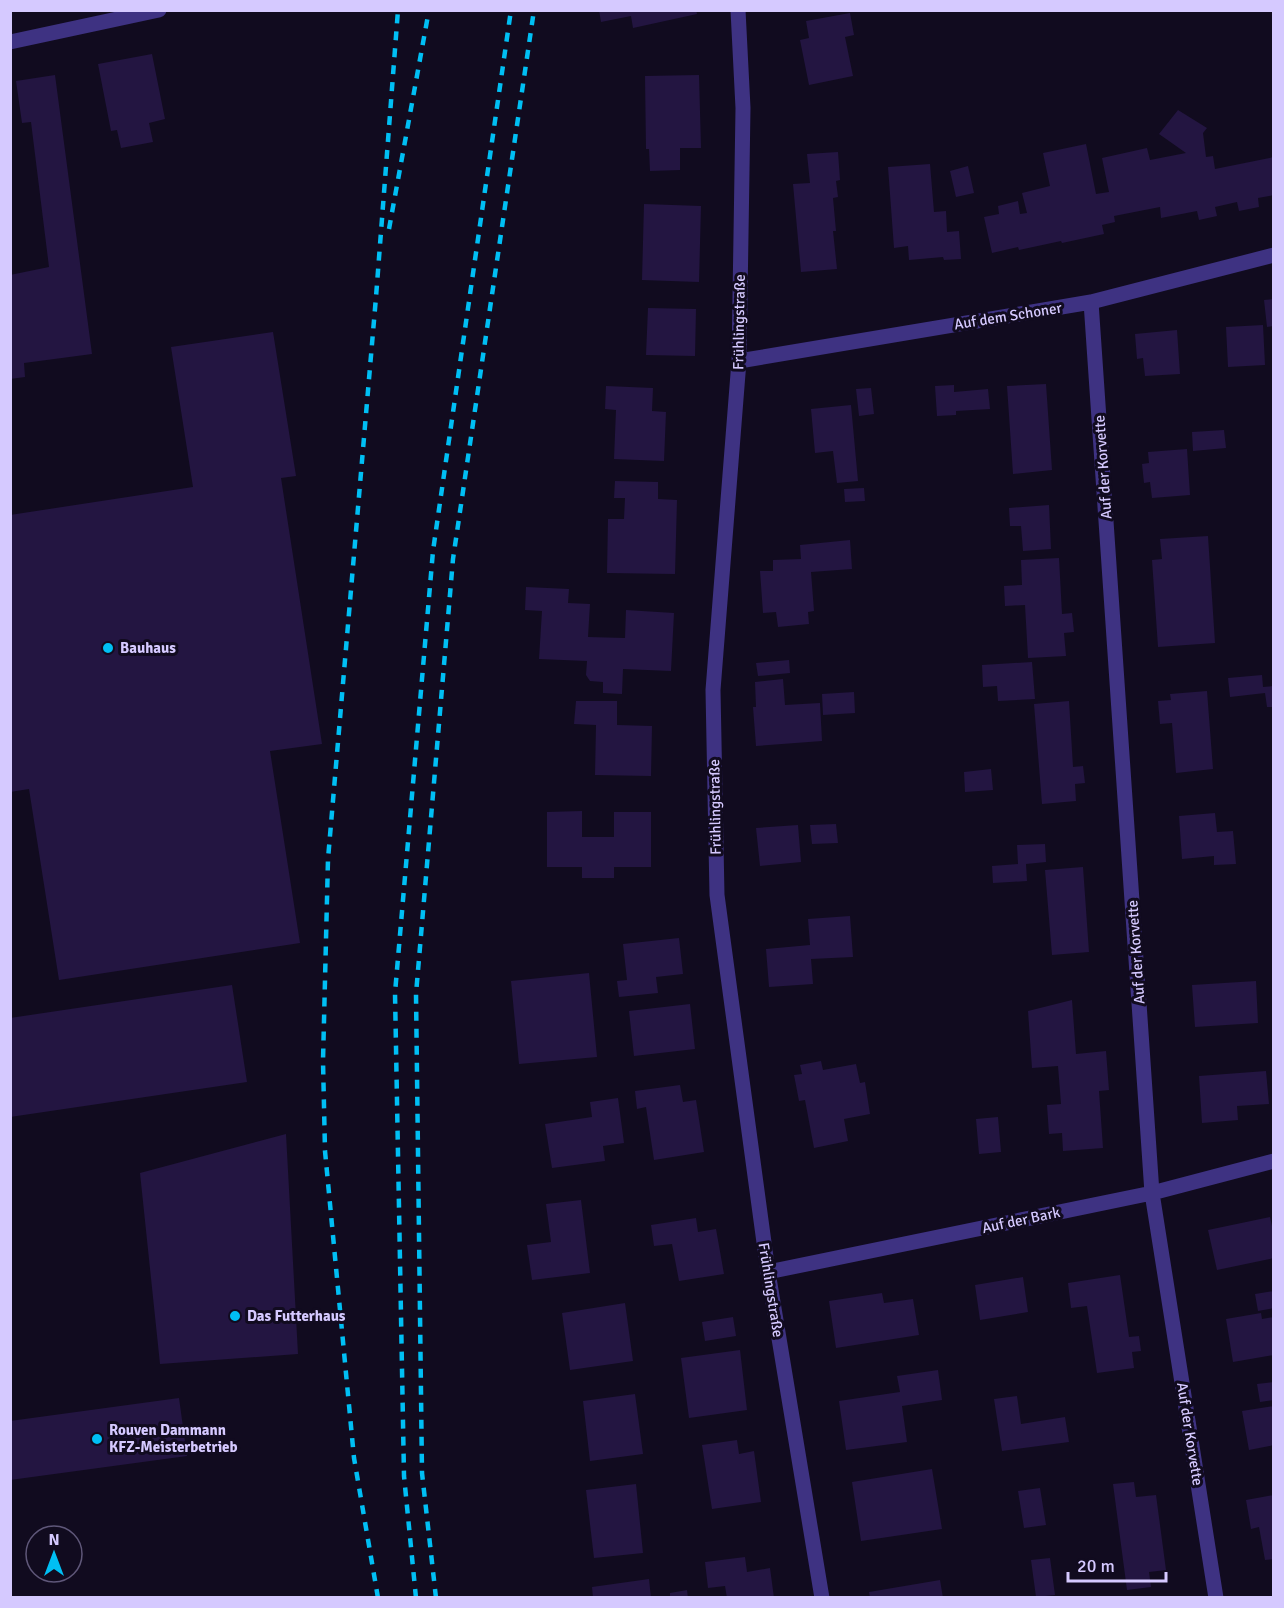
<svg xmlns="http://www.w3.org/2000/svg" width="1284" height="1608" font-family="Signika,sans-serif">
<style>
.building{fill:#231541}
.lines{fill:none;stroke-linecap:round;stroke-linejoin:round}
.minor{stroke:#3e3282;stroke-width:15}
.rail{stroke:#00bff4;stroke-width:4.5;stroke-dasharray:9 8;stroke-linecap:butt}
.poi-dot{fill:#00bff4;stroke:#110b1f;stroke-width:2}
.labels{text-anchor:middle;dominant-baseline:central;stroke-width:6;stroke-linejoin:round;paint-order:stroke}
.street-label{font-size:15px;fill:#d5c9ff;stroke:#110b1f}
.poi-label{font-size:15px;font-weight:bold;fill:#d5c9ff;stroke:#110b1f;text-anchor:start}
</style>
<rect width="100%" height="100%" fill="#110b1f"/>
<path class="building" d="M599,10H696L697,14L633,28L631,16L601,22Z
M850,13L854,35L845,37L853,76L809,85L800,40L809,38L806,21Z
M152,54L165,119L149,123L153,142L121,148L117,130L111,131L98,64Z
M55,75L92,354L24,363L25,377L10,379V275L49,267L31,122L22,123L16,81Z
M699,75L701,148H680V170L650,171L649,149H646L645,76Z
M1178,110L1207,128L1203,133L1206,157L1213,156L1215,169L1274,157V195L1258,198L1259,207L1239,211L1237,202L1215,207L1217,216L1199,220L1197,211L1161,218L1160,207L1114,216L1115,222L1102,225L1104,234L1062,243L1061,241L1019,250L1018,247L992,253L984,217L999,214L998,206L1018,201L1020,214L1027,213L1022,193L1050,186L1043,153L1086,144L1096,194L1109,192L1102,158L1147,148L1150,160L1186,153L1159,134Z
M838,152L840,180L836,181L838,197L833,198L836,231H833L837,269L801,272L793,184L810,183L807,154Z
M930,164L934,212L946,211L947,232L959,231L961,259L944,260L943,257L909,260L908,246L894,248L888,167Z
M968,166L974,193L956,197L950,171Z
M644,204L701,206L699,282L642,280Z
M1274,299V326L1267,327L1264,300Z
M648,308L696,309L695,356L646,355Z
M1263,325L1265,365L1228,367L1226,327Z
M1177,330L1180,374L1145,376L1143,358L1137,359L1135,334Z
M273,332L296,476L281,478L322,744L270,751L300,943L59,980L29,789L10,792V515L193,487L171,347Z
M1046,384L1052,470L1013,474L1007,386Z
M954,385V392L988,389L990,409L956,411V415L937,416L935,386Z
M606,386L653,388L652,411L666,412L664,461L614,459L616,410L605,409Z
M871,388L874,414L859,416L856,389Z
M851,405L858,481L837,483L833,451L815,453L811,409Z
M1224,430L1226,448L1193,451L1192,432Z
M1187,449L1190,495L1152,498L1150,482L1144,483L1142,464L1149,463L1148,452Z
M615,481L658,482V499L677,500L675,574L607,573L608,519H624L625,498H614Z
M864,488L865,501L845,502L844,489Z
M1049,505L1051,549L1023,551L1021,526H1010L1009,508Z
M1208,536L1215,643L1158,647L1152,560L1162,559L1160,539Z
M850,540L852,569L811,572L814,611L808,612L809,624L778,627L776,612L763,613L760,571H773V560L801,559L800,545Z
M1059,558L1062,614L1072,613L1074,632L1064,633L1066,656L1028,658L1025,605L1005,606L1004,586L1022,585L1021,560Z
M526,587L569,589L568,603L590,604L588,637L625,638L626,610L674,613L671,671L623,669L622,694L603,693V682L590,681L586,675L587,661L539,659L542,611L525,610Z
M789,660L790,673L758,676L756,663Z
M1032,662L1035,699L998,701L997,686L983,687L982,665Z
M1262,675L1263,687L1274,686V707H1267L1265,693L1230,697L1228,678Z
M783,679L785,705L820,703L822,741L756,746L753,707H756L755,682Z
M1207,691L1213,769L1176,773L1172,723L1160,724L1158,701L1171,700L1170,694Z
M854,692L855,713L823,715L822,694Z
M576,701H617V725L652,726L651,776L595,775L596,725L574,724Z
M1069,701L1073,767L1083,766L1085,783L1075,784L1076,801L1042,804L1034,704Z
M991,769L993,790L965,792L964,772Z
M582,811V837H614V812H651V867H614V878H582V867H547V812Z
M1215,813L1217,832L1233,831L1236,864L1214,865V856L1182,859L1179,816Z
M836,824L838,843L812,844L810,825Z
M798,825L801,862L760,866L756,828Z
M1045,844L1046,862L1026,864L1027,881L993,883L992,866L1018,864L1017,845Z
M1083,867L1089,952L1052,955L1045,870Z
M850,916L853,957L811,959L813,984L769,987L766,949L810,945L808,919Z
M679,938L683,974L656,977L658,993L619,997L617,981L627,980L623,944Z
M589,973L597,1057L519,1064L511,981Z
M1256,981L1258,1023L1195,1027L1192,985Z
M232,985L247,1082L10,1117V1018Z
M1072,1000L1076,1054L1106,1051L1109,1090L1099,1091L1103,1148L1063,1151L1062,1133L1049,1134L1047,1105L1061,1104L1058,1066L1032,1068L1028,1011Z
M690,1004L695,1049L634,1056L629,1011Z
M821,1061L823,1070L856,1064L860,1083L865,1082L870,1114L844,1119L848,1141L814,1148L805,1100L799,1101L794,1075L802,1074L800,1065Z
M1266,1071L1269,1104L1237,1106L1238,1120L1202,1123L1199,1076Z
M680,1085L683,1102L696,1100L704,1152L654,1160L646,1107L637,1109L635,1091Z
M618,1098L624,1143L603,1146L605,1161L552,1168L545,1124L592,1117L590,1102Z
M998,1117L1001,1152L979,1154L976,1119Z
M286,1134L298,1354L160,1364L140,1173Z
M581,1200L590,1273L532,1280L527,1245L551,1242L546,1204Z
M1270,1217L1274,1235V1258L1217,1270L1208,1230Z
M696,1218L698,1232L716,1229L724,1274L679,1281L672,1244L654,1246L651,1225Z
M1120,1275L1129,1337L1139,1336L1141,1351L1132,1352L1134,1368L1097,1373L1087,1306L1071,1308L1068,1283Z
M1023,1277L1028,1312L980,1320L975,1285Z
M1274,1291V1308L1258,1311L1255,1294Z
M882,1293L884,1303L913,1299L919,1335L836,1348L829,1301Z
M625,1303L633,1361L570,1370L562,1313Z
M1261,1313L1262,1319L1274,1317V1355L1233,1362L1226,1319Z
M733,1317L736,1336L705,1341L702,1322Z
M740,1350L747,1410L689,1418L681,1358Z
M938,1370L942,1400L902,1406L907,1442L846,1450L839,1401L900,1392L897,1376Z
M1274,1382V1400L1260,1402L1257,1384Z
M635,1394L643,1454L590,1461L583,1401Z
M1017,1396L1021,1424L1065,1417L1069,1442L1002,1451L994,1399Z
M179,1398L187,1456L10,1480V1421Z
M1274,1406V1445L1249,1450L1242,1411Z
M737,1440L739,1454L754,1451L761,1502L712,1509L702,1445Z
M932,1469L942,1529L861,1541L852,1482Z
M1134,1482L1136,1497L1156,1495L1166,1570L1149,1572L1151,1587L1127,1590L1113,1484Z
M636,1484L643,1553L594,1558L586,1490Z
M1040,1488L1046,1525L1024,1528L1018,1491Z
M1274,1495V1559L1265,1560L1259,1527L1251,1529L1246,1500Z
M745,1557L747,1572L770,1568L774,1598H727L725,1586L708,1588L705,1562Z
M1050,1558L1055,1595L1036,1597L1031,1560Z
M649,1579L651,1598H593L592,1587Z
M940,1580L943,1598H870L869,1592Z
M687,1590L688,1598H670V1593Z"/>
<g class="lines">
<path class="minor" d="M738,10L743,108L739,361L713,690L717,895L768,1272L822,1598
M10,42L159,10
M1091,302L1152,1193L1216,1598
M739,361L1091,302L1274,255
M768,1272L1152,1193L1274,1161"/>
<path class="rail" d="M389,229L429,10
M378,1598L354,1458L325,1151L323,1061L328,859L376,297L398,10
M416,1598L404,1476L395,993L433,551L511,10
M436,1598L422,1473L416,994L453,559L534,10"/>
</g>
<g class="poi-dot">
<circle cx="108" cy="648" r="6"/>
<circle cx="235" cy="1316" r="6"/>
<circle cx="97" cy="1439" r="6"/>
</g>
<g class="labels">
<g class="street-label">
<text transform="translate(1008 316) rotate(-9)">Auf dem Schoner</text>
<text transform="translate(739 322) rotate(-89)">Frühlingstraße</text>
<text transform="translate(1103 467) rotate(-94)">Auf der Korvette</text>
<text transform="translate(715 807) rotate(-91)">Frühlingstraße</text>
<text transform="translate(1136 952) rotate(-94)">Auf der Korvette</text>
<text transform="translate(1021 1220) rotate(-12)">Auf der Bark</text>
<text transform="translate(771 1290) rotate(81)">Frühlingstraße</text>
<text transform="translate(1190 1434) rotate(81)">Auf der Korvette</text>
</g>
<g class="poi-label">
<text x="120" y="648">Bauhaus</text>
<text x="247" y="1316">Das Futterhaus</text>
<text x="109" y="1430">Rouven Dammann<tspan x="109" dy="17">KFZ-Meisterbetrieb</tspan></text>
</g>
</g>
<rect width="1284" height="1608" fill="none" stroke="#d5c9ff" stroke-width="24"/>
<g transform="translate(54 1554)"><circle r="28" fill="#110b1f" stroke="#5f5779" stroke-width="1.5"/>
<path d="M0-4.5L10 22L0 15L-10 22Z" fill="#00bff4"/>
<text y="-9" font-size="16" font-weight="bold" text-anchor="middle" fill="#d5c9ff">N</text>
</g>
<path d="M1068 1572v9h98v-9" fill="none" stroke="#d5c9ff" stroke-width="3"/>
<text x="1077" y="1572" font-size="18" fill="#d5c9ff" stroke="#110b1f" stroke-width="4.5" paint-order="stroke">20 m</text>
</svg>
